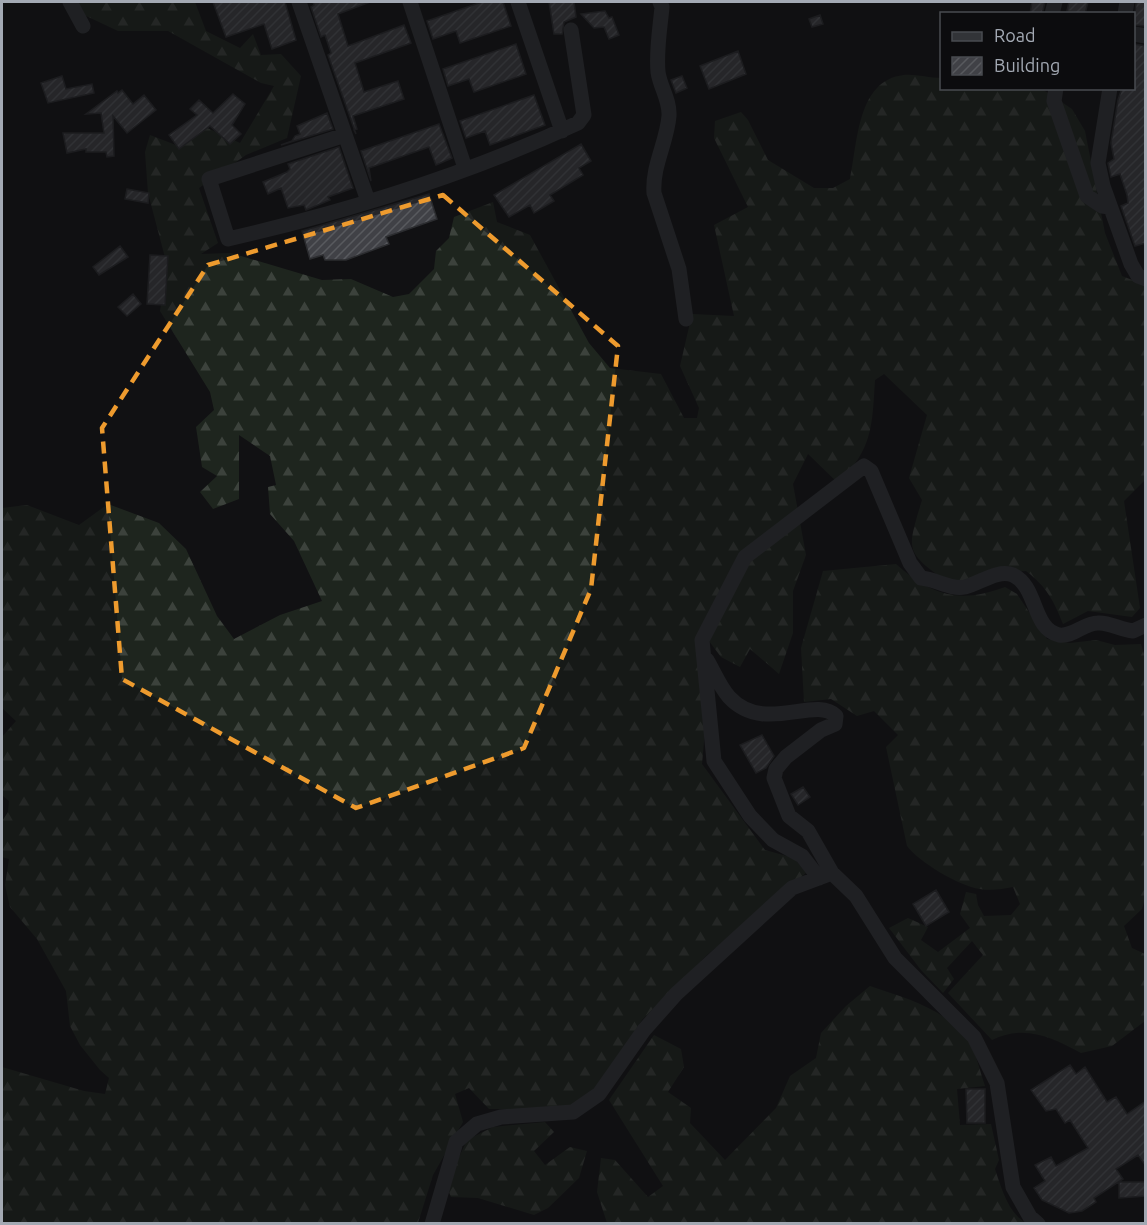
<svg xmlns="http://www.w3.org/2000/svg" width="1147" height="1225" font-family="Ubuntu,sans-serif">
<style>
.forest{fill:url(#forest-firs)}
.building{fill:url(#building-hatch);stroke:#2b2c2f;stroke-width:1.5}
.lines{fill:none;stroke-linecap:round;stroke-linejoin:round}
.minor{stroke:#323438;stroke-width:15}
.marked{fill:none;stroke:#ee9b2e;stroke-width:4.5;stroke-dasharray:12 8;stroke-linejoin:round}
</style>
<defs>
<pattern id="forest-firs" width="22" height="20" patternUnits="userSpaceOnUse" patternTransform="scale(1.5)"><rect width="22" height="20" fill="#1e251e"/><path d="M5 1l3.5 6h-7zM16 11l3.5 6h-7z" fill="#3c423c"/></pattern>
<pattern id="building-hatch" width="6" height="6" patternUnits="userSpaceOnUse" patternTransform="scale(1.5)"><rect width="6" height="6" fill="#404146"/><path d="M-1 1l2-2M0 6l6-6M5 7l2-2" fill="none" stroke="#585a5e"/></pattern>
</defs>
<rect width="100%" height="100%" fill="#111113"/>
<path class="forest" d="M75,2H195L206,31L240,48L253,34L261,55L281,54L301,76L287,138L246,155L199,188L218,243L201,254L231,253L322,280L351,279L393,297L409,294L434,269L436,251L449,238L454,217L493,202L497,222L530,235L589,343L610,368L661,374L684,418H697L699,408L680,366L692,314L734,316L714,225L748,207L714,138L715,121L741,112L748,120L768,160L814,188H833L850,179C858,142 857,80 904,75C915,74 929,78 941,78L942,88L1042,89L1072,109L1085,131L1105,233L1122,276L1145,285V480L1124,501L1140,608L1132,617L1088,611L1063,624C1054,601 1046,586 1026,571L1000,573L950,584C905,551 906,553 922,500L909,478L927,415L884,374L875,380C872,426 873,449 838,483L808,454L793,484L806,555L793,591V633L779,674L750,649L740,667L721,657L703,633L706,719L702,764L765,850L794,858L806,873L707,955L642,1020L597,1090L569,1109H489L469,1088L455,1094L463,1122L433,1175L418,1223H2V1067L84,1091L105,1094L109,1078L100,1070L80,1045L70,1026L66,991L37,939L10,907L5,885L9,859L2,857V821L8,812L9,801L2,795V737L16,721L2,708V508L27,505L79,525L108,504L159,523L186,549L217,616L234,639L280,615L322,601L294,541L270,514L268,487L276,485L270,456L239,435V499L213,509L200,492L217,476L202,467L196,427L214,410L210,392L160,311L167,265L148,193L145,152L150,135L181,147L203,126L240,143L274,86L261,83L168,31H118L82,14Z
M896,564C932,596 960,604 1005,587L1017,594L1047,639L1070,643L1096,640L1115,645L1141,644L1146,661L1145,898L1142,909L1124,926L1132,948L1145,954V1021L1112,1046L1081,1053C1051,1037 1025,1024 992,1040L948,993L983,955L972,941L947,968L954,979L943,993L921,970L889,928L908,918L928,927L921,940L938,952L970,928L960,914L966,892L976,894L978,905L984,916L1011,915L1020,904L1013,887C1002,889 991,891 980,889C959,886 919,862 907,846L886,747L898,735L874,711L857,716L831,699L804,702L801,648L823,571Z
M870,986C905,998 948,1009 969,1042C977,1055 980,1072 985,1086L957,1089L960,1125L991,1124L999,1160L995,1169C1001,1187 1008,1213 1026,1223H607L597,1192L601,1158L615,1160L648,1197L663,1186L609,1100L654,1035L681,1049L684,1067L668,1092L691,1108L690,1123L725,1160L776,1108L790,1076L816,1058L821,1033L846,1006Z
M545,1122L554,1132L534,1151L545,1165L570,1147L587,1151L579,1178L548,1208L534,1215L478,1198L451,1197L446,1185L467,1140L493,1127Z"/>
<path class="building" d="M213,2H285L296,40L272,49L264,24L226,37Z
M313,2H370L338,14L348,46L404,25L411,43L355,63L364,92L398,81L404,99L353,116L357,129L354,130L356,134L328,55L331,53L325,35L321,37L311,7L314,5Z
M482,2H503L511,26L460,43L456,31L433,39L427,21Z
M549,2H574L576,17L564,22L562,34H554Z
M1032,2H1045L1042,14H1030Z
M1069,2H1088L1085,14L1067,11Z
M1136,2H1146V26L1134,25Z
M605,11L609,18L612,17L619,35L609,39L604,27L594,28L581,14Z
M820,15L823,24L812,27L809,19Z
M516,44L526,74L474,92L469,79L448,86L443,69Z
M1134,44L1146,46V243L1135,246L1121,206L1128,203L1127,195L1120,174L1111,177L1108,163L1114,159L1111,143L1118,100L1122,88H1134Z
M738,51L746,74L709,89L700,66Z
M62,76L66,89L92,84L94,93L48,103L41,83Z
M682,76L687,88L676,93L671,80Z
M122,90L133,104L144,95L156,110L127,133L113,116L114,156L107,157L106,152H86V149L67,153L63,133H104L101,113L86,114L117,91L118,93Z
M233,94L245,104L232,125L241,134L230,144L210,126L179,149L169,135L197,115L190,109L199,100L213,113Z
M534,95L545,125L490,145L485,131L466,138L460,121Z
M327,113L333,129L281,145L292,141L295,136L300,134L297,126Z
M439,124L452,158L436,165L429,147L369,168L371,181L361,151Z
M581,144L591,161L579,168L583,175L550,195L554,201L534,213L530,205L509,217L494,195Z
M339,147L353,188L328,197L330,200L306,210L304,205L288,208L281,188L268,194L263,182L287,172L290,169L288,164Z
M127,189L149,193L148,203L125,199Z
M429,194L437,219L386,237L389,244L346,260H325L323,255L310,259L302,231Z
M120,246L128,257L99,275L93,267Z
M150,255L168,256L165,305L147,304Z
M133,294L141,304L127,316L118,307Z
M762,735L774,756L766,768L756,773L740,745Z
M803,787L810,797L798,805L791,794Z
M936,890L949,912L926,926L913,904Z
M1070,1065L1076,1074L1085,1067L1107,1102L1116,1097L1127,1114L1146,1101V1166L1138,1155L1116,1169L1123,1179L1094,1198L1096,1202L1082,1211L1069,1213L1042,1200L1034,1188L1045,1181L1035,1165L1051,1157L1056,1166L1088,1148L1070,1120L1065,1123L1056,1109L1046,1111L1031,1090Z
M966,1089H985V1123H967Z
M1119,1182H1146V1196L1119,1198Z"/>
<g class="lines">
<path class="minor" d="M70,2L83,26
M299,2L368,201
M410,2L465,168
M518,2L562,131
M660,2L662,7C660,29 656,50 658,72C660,87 670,100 669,116C667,142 652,166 654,193L679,269L686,319
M1052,14L1055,2
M1125,14L1127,2
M1134,34L1146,36
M1056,88L1054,101L1087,196L1102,206L1110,207
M1110,88L1098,163L1103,186L1131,264L1138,276L1146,279
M345,135L209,179L228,239C346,212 468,174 578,123L584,115L571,30
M707,660C714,672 720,687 729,697C764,735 815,695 836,716L835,724L821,730L786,757L776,769L774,778L789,816L808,831L832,873
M819,878L802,856L773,840L750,816L714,761L702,640L745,557L864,466L871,471L910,563L921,578C936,579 950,590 965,587C980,583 998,569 1013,575C1038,587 1032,629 1059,635C1073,637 1084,623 1098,623C1109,622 1121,630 1133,631L1146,625
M432,1224L456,1142L477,1124L501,1117L573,1112L599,1094L644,1030L676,994L792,888L832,873L856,896L895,958L974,1037L997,1083L1013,1187L1030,1217L1038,1224"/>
</g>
<path d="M0 0H1147V1225H0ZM443,195L618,346L591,589L524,748L356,808L122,679L102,428L208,265Z" fill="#111113" fill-opacity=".55" fill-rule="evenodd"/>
<path class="marked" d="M443,195L618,346L591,589L524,748L356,808L122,679L102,428L208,265Z"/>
<rect width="1147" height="1225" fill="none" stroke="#a3a9b3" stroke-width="6"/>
<rect x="940" y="12" width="195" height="78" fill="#0c0c0e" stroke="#484b50" stroke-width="1.5"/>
<rect x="952" y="32" width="30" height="9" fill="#323438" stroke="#484b50" stroke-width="1.5"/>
<text x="994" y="42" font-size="18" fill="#a3a9b3">Road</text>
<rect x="952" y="57" width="30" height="18" fill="url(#building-hatch)" stroke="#484b50" stroke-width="1.5"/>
<text x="994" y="72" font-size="18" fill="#a3a9b3">Building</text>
</svg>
